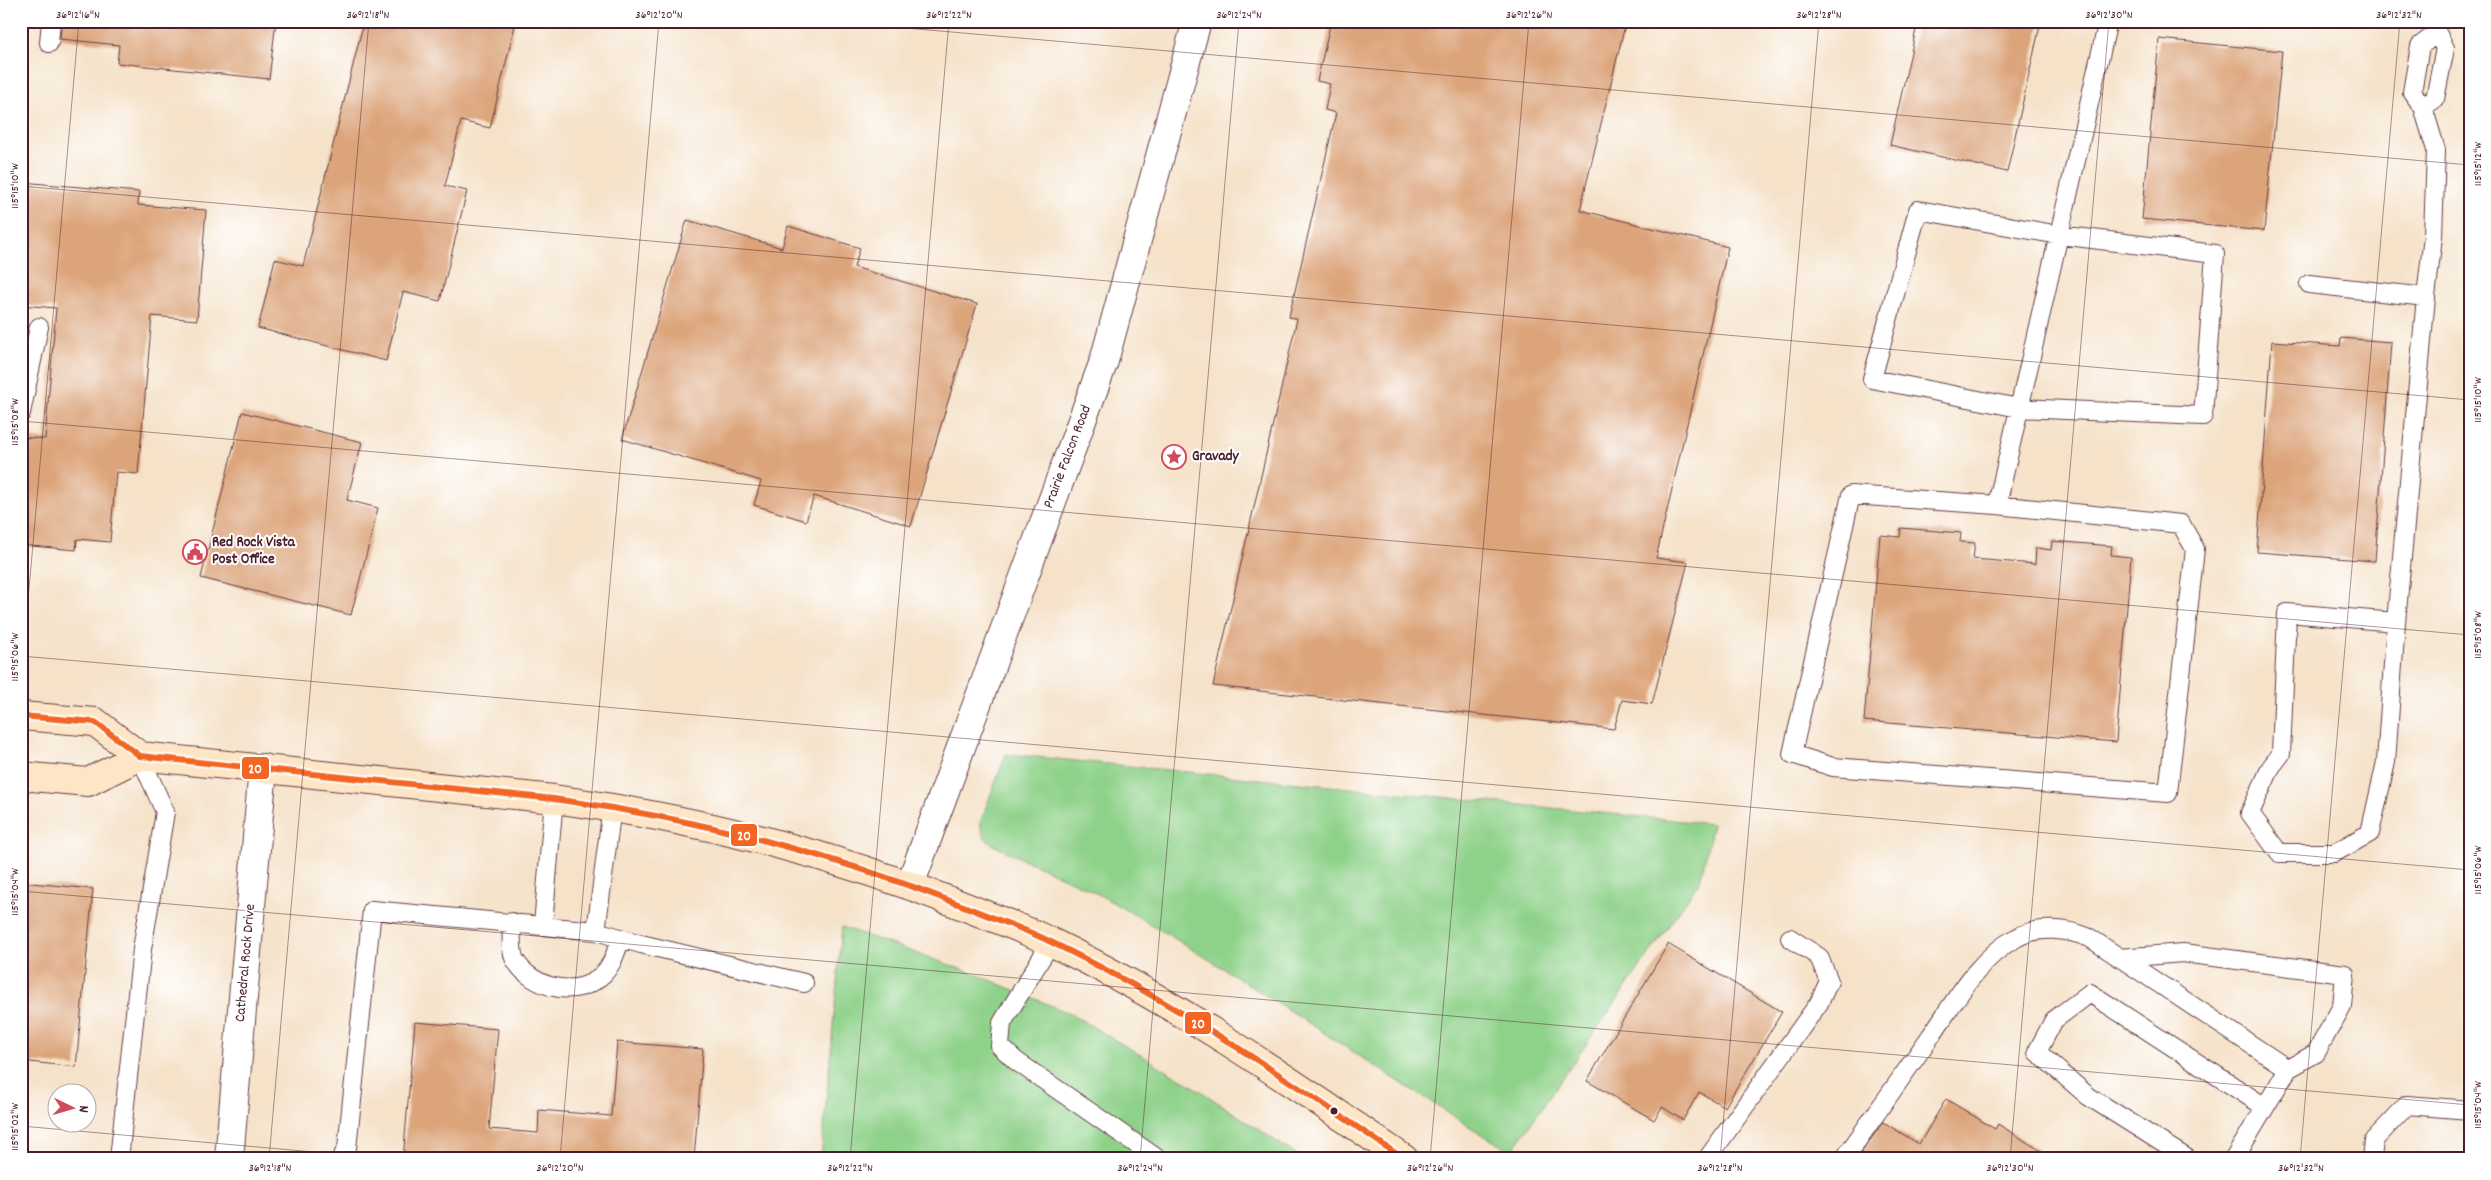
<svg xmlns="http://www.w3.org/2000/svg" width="2491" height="1180" font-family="Dekko,sans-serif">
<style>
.green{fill:#8ed189;stroke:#6c785a}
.building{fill:#dca47a}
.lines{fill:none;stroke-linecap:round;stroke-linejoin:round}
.service-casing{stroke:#643c43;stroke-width:20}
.minor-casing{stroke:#643c43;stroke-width:30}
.secondary-casing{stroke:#643c43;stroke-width:30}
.service{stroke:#fff;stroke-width:18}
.minor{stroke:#fff;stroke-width:28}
.secondary{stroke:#fde5c5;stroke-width:28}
.bus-1-casing{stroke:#fff;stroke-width:10}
.bus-1{stroke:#f26522;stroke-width:6}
.ticks{fill:none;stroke:#4a1f2b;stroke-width:1;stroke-opacity:0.45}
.bus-dot{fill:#4a1f2b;stroke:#fff;stroke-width:2}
.labels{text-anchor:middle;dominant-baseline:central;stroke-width:4;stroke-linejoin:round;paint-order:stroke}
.street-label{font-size:15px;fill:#4a1f2b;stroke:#fff}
.poi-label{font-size:15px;font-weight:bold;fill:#4a1f2b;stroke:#fff;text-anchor:start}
.line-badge{stroke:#fff;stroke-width:2}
.badge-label{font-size:14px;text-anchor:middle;font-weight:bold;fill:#fff}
.neatline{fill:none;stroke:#4a1f2b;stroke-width:2}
.ticks-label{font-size:12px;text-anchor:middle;fill:#4a1f2b}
</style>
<rect width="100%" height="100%" fill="#fff"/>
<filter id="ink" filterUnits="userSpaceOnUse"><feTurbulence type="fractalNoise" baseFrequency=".02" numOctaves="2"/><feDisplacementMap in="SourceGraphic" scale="10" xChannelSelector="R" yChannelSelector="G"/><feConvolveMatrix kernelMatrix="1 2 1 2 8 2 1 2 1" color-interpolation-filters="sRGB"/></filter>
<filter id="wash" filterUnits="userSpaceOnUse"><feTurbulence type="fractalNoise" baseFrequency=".0096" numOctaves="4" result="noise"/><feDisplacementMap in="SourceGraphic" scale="20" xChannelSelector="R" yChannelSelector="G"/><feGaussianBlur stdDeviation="1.12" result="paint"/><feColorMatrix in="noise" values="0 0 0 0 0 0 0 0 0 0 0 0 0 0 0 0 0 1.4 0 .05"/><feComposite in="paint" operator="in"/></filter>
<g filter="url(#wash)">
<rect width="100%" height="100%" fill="#f5e2c9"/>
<path class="green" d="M1006,754L1713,824L1700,881L1511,1152C1377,1071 1250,980 1114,903C1076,881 1034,865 995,846L984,837L980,823Z
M842,927L978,975L1069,1013L1190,1084L1303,1159H821Z"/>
<g id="blocks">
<path class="building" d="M62,21H276L269,79L117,63L119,45L60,39Z
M364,21H516L490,128L461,121L445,186L467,191L440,301L403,292L386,361L258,328L275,259L303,266Z
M1331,21H1626L1580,210L1728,247L1656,558L1688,562L1652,704L1622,700L1614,729L1213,686L1297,319L1289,317L1336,113L1325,110L1330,84L1317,81Z
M1918,21H2041L2007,172L1890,145Z
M2159,39L2282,51L2264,231L2142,219Z
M21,182L139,192L138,205L206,210L197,320L152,316L138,474L116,472L110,542L77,539L76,550L21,545V437L45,439L56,308L21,305Z
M687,220L782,248L788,226L860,248L854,267L977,304L911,526L814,496L806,521L754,505L761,481L622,439Z
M2341,338L2391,342L2375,561L2257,552L2272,341L2340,346Z
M242,412L362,442L347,500L378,508L351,615L201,578Z
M1901,528L1961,533L1960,542L1975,543L1973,559L2035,564L2036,548L2051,550L2052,541L2112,546L2111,555L2131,557L2116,742L1864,721L1880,535L1900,537Z
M21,882L93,889L76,1067L21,1061Z
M1668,944L1782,1012L1725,1107L1699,1092L1683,1120L1662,1107L1654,1120L1587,1081Z
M415,1022L498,1029L489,1129L538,1133L539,1110L611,1116L617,1042L703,1049L694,1159H403Z
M1946,1099L1995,1129L1998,1124L2054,1159H1857L1883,1122L1919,1144Z"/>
</g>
</g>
<g filter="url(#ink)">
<use href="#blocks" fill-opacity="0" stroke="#643c43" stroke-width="1"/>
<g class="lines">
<defs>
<path id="service" d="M2437,33L2445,48L2435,99L2423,107L2412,92L2420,46Z
M49,43L51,21
M1918,210L2059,235L2215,254L2203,416L2019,408L1872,379Z
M2309,284L2426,297L2433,236L2436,150L2423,107
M21,413L39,327
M1851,495L1997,505L2181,524L2195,549L2168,793L1833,767L1792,754Z
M1997,505L2108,21
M2396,622L2287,613L2281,754L2271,767L2250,813L2279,853H2334L2370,833L2386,762L2396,622L2426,297
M512,922C512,934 510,950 515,960C532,989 578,999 602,975C613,965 616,951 621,938
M543,925L554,799
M596,931L612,807
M1051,942L1002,1023L1000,1046L1016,1061L1158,1159
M2119,958L2183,953L2345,974L2342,1006L2316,1053L2288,1069L2234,1159
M119,1159L142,949L165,812L140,756
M341,1159L347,1148L372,910L596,931L641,944L804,983
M1707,1159L1819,1003L1829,981L1819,957L1790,938
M1844,1159C1873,1118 1901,1078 1930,1037C1954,1003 1978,958 2016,938C2039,925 2068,929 2090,938L2288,1069
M2188,1159L2088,1096L2037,1052L2054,1020L2090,993L2265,1107
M2372,1159L2374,1140L2407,1105L2470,1110"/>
<path id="minor" d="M910,885L1104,361L1197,21
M229,1159L263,768"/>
<path id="secondary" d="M21,716L95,722L140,756L554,799C699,819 830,853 966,907C995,919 1025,929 1053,943C1177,1003 1290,1081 1404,1159
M21,776L88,782L140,756"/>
</defs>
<use href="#service" class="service-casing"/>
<use href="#minor" class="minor-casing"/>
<use href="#secondary" class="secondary-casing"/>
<use href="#service" class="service"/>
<use href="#minor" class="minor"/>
<use href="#secondary" class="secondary"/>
<defs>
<path id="bus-1" d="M21,716L95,722L140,756L554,799C699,819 830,853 966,907C995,919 1025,929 1053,943C1177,1003 1290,1081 1404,1159"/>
</defs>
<use href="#bus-1" class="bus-1-casing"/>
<use href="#bus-1" class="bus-1"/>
</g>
</g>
<path class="ticks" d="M826,21L2470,165M21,186L2470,400M21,421L2470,635M21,656L2470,870M21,680L79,21M21,891L2470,1105M21,1126L393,1159M269,1159L369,21M560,1159L659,21M850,1159L949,21M1140,1159L1239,21M1430,1159L1529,21M1720,1159L1819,21M2010,1159L2109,21M2300,1159L2400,21"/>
<defs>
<symbol id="sight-ring" viewBox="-11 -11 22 22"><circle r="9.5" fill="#fff" stroke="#d1495b" stroke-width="1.5"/><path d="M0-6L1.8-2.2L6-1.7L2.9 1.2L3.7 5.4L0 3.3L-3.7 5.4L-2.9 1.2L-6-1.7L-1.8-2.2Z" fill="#d1495b"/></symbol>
<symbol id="civic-ring" viewBox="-11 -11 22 22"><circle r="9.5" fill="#fff" stroke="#d1495b" stroke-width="1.5"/><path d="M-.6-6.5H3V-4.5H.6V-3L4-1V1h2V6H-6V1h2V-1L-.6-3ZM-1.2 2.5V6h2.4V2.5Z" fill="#d1495b"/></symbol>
</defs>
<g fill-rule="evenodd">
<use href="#sight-ring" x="1160" y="443" width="28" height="28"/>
<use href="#civic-ring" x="181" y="538" width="28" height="28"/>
</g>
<circle class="bus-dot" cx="1334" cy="1111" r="4.5"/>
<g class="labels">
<g class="street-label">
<text transform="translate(1068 457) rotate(-69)">Prairie Falcon Road</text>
<text transform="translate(246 963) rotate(-85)">Cathedral Rock Drive</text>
</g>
<g class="poi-label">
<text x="1192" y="457">Gravady</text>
<text x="212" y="543">Red Rock Vista<tspan x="212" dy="17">Post Office</tspan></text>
</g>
</g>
<g class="line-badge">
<rect x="241" y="756" width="29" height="24" rx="5" fill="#f26522"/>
<rect x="730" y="823" width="28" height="24" rx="5" fill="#f26522"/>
<rect x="1184" y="1011" width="28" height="24" rx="5" fill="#f26522"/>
</g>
<g class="badge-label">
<text x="255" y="773">20</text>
<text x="744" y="840">20</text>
<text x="1198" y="1028">20</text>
</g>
<rect width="2491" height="1180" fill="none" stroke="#fff" stroke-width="55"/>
<g transform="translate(72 1108) rotate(95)"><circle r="24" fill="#ffffff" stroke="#b7a5aa"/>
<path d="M0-4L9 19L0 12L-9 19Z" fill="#d1495b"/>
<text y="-8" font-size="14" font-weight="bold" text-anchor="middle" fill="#4a1f2b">N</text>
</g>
<rect x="28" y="28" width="2436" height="1124" class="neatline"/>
<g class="ticks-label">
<text x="78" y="18">36°12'16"N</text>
<text x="368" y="18">36°12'18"N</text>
<text x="659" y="18">36°12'20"N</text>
<text x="949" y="18">36°12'22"N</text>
<text x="1239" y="18">36°12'24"N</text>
<text x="1529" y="18">36°12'26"N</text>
<text x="1819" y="18">36°12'28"N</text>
<text x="2109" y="18">36°12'30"N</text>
<text x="2399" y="18">36°12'32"N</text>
<text transform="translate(2477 164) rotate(-90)" y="4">115°15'12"W</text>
<text transform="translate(14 186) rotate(-90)" y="4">115°15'10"W</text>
<text transform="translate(2477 400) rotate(-90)" y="4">115°15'10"W</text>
<text transform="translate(14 422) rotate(-90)" y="4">115°15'08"W</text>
<text transform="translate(2477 635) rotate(-90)" y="4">115°15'08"W</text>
<text transform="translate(14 657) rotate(-90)" y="4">115°15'06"W</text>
<text transform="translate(2477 870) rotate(-90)" y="4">115°15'06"W</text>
<text transform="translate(14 892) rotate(-90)" y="4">115°15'04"W</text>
<text transform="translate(2477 1105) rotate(-90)" y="4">115°15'04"W</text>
<text transform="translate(14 1127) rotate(-90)" y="4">115°15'02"W</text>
<text x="270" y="1171">36°12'18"N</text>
<text x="560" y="1171">36°12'20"N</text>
<text x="850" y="1171">36°12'22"N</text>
<text x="1140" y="1171">36°12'24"N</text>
<text x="1430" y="1171">36°12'26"N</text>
<text x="1720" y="1171">36°12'28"N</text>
<text x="2010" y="1171">36°12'30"N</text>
<text x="2301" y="1171">36°12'32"N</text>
</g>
</svg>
